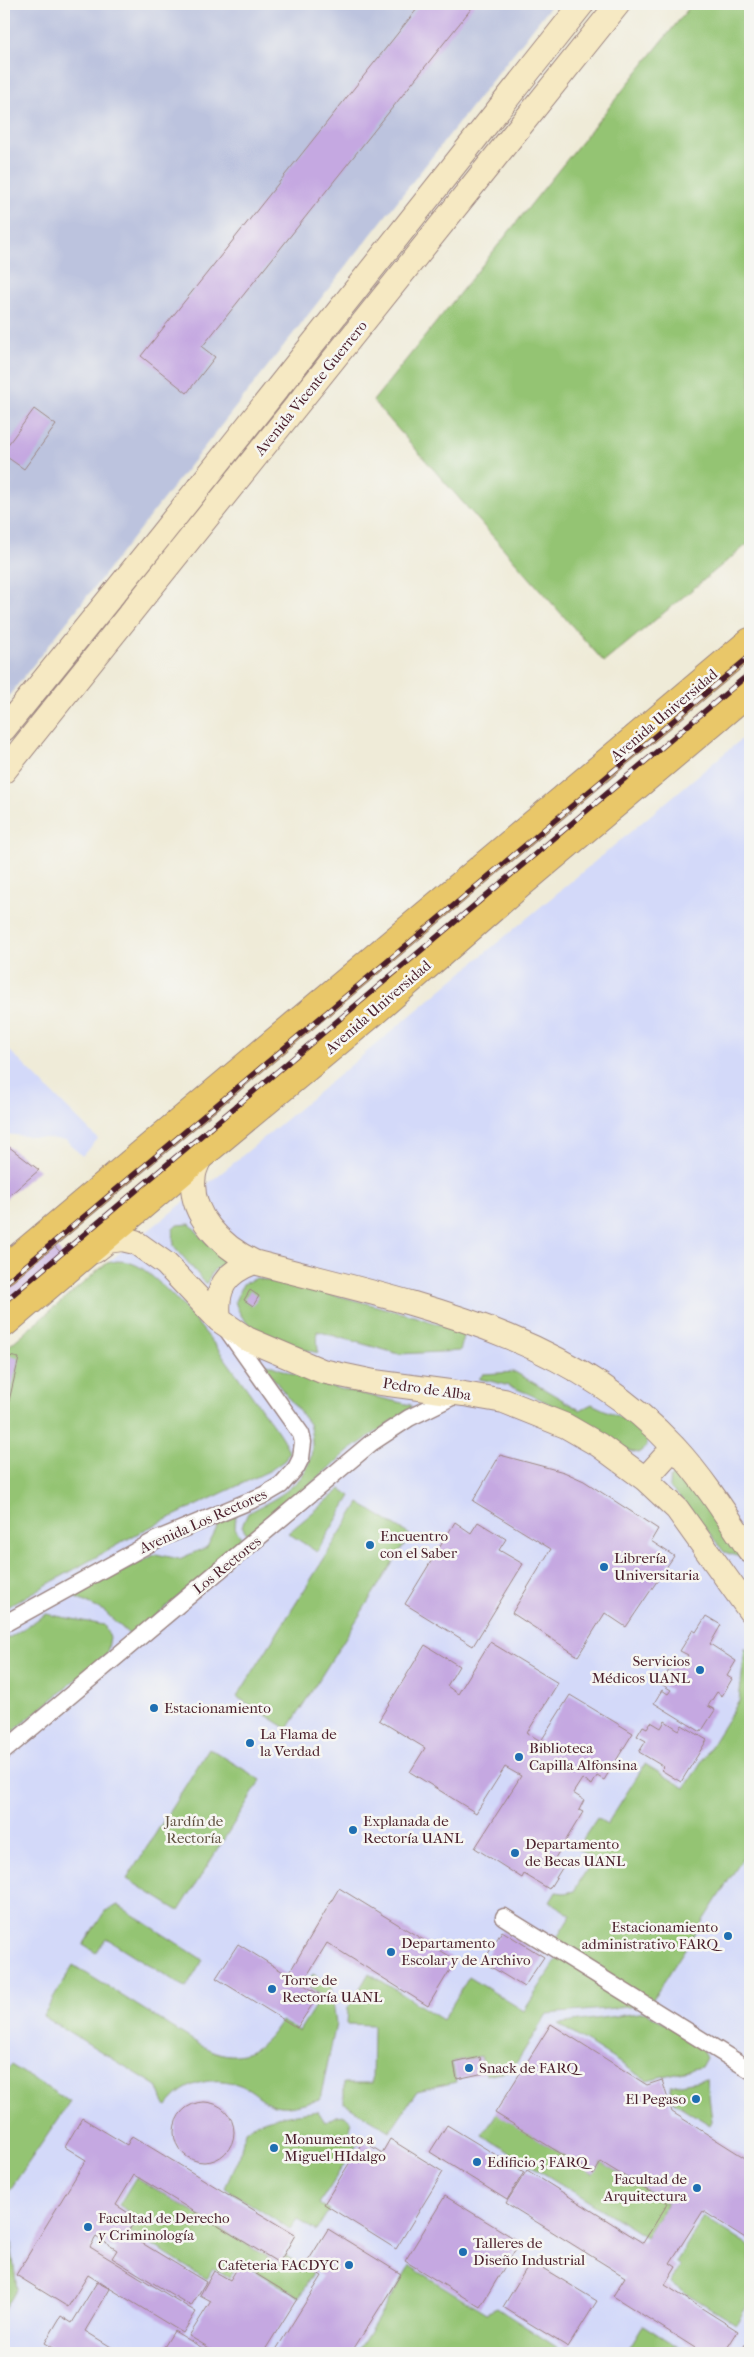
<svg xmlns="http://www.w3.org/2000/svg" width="754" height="2357" font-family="'IM FELL French Canon',serif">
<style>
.built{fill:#d3d9f9}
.industrial{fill:#bcc3de}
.green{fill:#94c473;stroke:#6f724f}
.building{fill:#c5a8e1}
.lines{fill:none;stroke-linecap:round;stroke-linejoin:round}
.street-casing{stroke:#9c8582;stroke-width:19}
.secondary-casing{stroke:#9c8582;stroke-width:26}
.highway-casing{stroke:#9c8582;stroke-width:30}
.street{stroke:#fff;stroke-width:16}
.secondary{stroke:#f6e9c3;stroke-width:24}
.highway{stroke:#e9c769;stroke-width:28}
.rail-casing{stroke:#4a1f2b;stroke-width:5.5}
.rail{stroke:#f6f6f2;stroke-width:4;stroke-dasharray:11;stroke-linecap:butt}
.poi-dot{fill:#1f6fb2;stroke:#f6f6f2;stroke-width:2}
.labels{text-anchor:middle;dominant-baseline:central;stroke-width:5;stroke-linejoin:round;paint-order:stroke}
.street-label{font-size:15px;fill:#4a1f2b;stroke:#f6f6f2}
.poi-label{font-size:15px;fill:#4a1f2b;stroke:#f6f6f2;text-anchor:start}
.park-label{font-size:15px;fill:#605141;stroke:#f6f6f2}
</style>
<rect width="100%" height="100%" fill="#f6f6f2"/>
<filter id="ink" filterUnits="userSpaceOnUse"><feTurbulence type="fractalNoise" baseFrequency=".02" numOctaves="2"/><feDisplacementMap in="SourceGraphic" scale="10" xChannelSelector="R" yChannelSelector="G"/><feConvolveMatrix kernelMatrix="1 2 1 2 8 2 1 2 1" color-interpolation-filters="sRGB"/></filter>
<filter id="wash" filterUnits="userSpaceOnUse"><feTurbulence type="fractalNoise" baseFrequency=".0096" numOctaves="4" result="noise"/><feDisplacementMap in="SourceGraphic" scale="20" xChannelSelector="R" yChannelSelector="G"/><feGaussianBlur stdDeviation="1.12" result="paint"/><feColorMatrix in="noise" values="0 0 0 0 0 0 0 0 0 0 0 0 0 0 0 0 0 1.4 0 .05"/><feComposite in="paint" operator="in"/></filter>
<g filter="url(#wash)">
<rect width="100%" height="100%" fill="#efebd8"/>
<path class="built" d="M750,732V2353H4V1350L107,1263L230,1166Z
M4,1045L98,1139L82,1156L66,1140L4,1134Z"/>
<path class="industrial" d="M4,4H552L4,702Z"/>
<path class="green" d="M692,4H750V542L604,662L373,401Z
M190,1224L225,1262L213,1271L206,1284L174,1246L173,1229L177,1225Z
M117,1261C129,1261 139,1265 148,1273C192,1309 227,1361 260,1407C270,1421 283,1436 289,1452L285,1460L271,1470L142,1531L4,1609V1350L107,1263Z
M256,1278L343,1297L414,1316L465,1333L460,1351L399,1354L317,1331L318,1353C286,1345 244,1337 235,1301L243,1284Z
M262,1362L319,1384L411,1405V1408L350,1450L249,1537L242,1526L248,1513C287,1493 323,1475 309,1424L262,1364Z
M515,1372L580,1410L592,1404C604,1411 671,1434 639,1453L629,1451C582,1424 534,1387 479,1379L483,1374Z
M674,1475L684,1477L689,1482L743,1558L724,1552L688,1506L669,1487L670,1478Z
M341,1489L351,1496L317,1552L288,1533Z
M359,1503L410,1535L288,1729L237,1697Z
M236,1515L235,1528L244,1542L131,1636L104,1611L76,1598V1595L156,1554L179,1559L207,1547L220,1522Z
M46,1614L104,1625L110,1637L107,1654L4,1739V1641Z
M745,1648L750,1654V1847L651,2002L555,1941L571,1915L550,1902L556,1892L565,1893L574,1891L593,1859L577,1848L597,1818L607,1824L645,1764L685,1788L739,1701Z
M209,1748L261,1780L179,1911L127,1879Z
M118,1905L203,1960L186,1988L106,1938L96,1953L83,1945L105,1911Z
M559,1956L640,2006L547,2014L512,2070L486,2075L481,2056L452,2062L456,2082L417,2091L390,2131L344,2103V2083H372L373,2025L347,2024L348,2008L369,1973L443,2020L469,1977L524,2011Z
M73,1965L202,2046C237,2065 261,2053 281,2021L299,2031L322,1995L306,1984L313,1974L331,1986L336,2024L320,2099C306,2102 288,2109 274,2105C264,2102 256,2093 247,2088C219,2074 185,2080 167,2106L164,2104L157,2086L43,2016Z
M646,2012L700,2045L706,2058L701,2067L647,2080L558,2024Z
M11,2065L70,2102L5,2197L17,2289L4,2311V2076Z
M707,2079L712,2121L710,2125L675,2103L670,2086Z
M318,2111L325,2122L336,2116L345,2115L352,2122L349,2133L360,2139L319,2204L329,2210L316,2231L297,2219L290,2229L225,2188L240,2154L245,2131C265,2115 294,2115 318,2111Z
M497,2113L593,2174L601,2162L667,2203L646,2237L482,2135Z
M136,2177L280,2265L286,2256L313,2273L299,2297L239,2261L229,2278L213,2268L206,2279L130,2232L139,2218L119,2205Z
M704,2217L750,2246V2301L736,2324L670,2283L681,2266L676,2262Z
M410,2266L486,2313L497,2308L558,2348L555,2353H357Z
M643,2325L687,2353H626Z"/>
<g id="blocks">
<path class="building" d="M421,4H475L202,347L215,357L187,393L141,356Z
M34,409L56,425L24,469L4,455V450Z
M4,1143L39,1170L4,1200Z
M39,1228L74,1268L4,1328V1258Z
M250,1290L259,1296L253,1306L244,1300Z
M4,1355L19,1358L4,1422Z
M500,1455L564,1472L584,1481L658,1529L651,1541L674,1556L626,1627L605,1613L578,1656L512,1613L551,1549L473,1501Z
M455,1522L471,1533L478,1522L506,1539L499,1550L523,1564L473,1646L405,1604Z
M706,1616L721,1625L710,1644L736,1661L727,1676L732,1679L722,1696L717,1692L708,1706L715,1710L701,1732L654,1703L662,1690L668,1694L671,1690L661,1684L675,1660L682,1665L688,1655L680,1651L693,1630L696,1632Z
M490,1642L558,1683L527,1733L541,1741L570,1695L633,1733L604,1780L597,1776L592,1785L582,1779L573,1793L584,1800L579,1810L583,1812L555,1858L564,1865L549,1889L524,1874L522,1878L475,1848L521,1776L505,1767L476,1813L410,1772L425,1748L379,1720L425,1645L459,1666L447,1686L458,1694Z
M665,1721L679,1730L682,1725L707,1740L681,1782L661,1770L664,1767L639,1752L646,1741L637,1736L643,1726L647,1728L651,1722L661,1728Z
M339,1888L456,1960L428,2006L327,1943L302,1984L319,1994L297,2028L216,1978L238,1944L288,1975Z
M502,1931L544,1957L524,1987L483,1962Z
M551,2024L647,2085L662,2080L672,2112L750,2161V2241L703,2211L670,2263L676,2267L665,2285L738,2331L724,2353H703L613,2296L625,2277L506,2203L527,2170L643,2243L668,2203L601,2162L594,2174L495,2113Z
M480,2057L484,2073L457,2079L454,2063Z
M174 2132a30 30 0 1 1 60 0a30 30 0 1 1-60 0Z
M82,2118L127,2145L132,2136L295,2235L279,2263L134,2175L116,2205L136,2218L127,2234L206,2282L191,2306L112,2258L117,2250L96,2237L90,2247L196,2312L183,2333L88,2275L68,2307L16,2275L86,2160L65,2147Z
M447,2125L524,2172L507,2200L430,2152Z
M390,2139L443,2172L396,2249L324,2204L363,2141L382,2153Z
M445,2196L520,2242L480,2307L405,2261Z
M328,2229L401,2274L351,2353H274L322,2276L305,2266Z
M531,2261L597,2301L568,2347L503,2307Z
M240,2264L297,2299L263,2353H218L189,2336L211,2301L200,2295L214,2271L230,2280Z
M97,2282L110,2289L85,2331L121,2353H62L45,2343L61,2316L72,2323Z
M174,2331L211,2353L161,2352Z
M750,2336V2353H740Z"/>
</g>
</g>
<g filter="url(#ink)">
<use href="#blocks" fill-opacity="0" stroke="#9c8582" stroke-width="1"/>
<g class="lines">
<defs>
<path id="street" d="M4,1624L156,1540L264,1495L281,1485L296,1468L301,1458L303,1442L301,1434L228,1331
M4,1751L371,1443L409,1418L460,1393
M504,1917L750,2070"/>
<path id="secondary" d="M4,729L161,535L582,4
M4,771L618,4
M201,1155C199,1161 195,1168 194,1174C187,1214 222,1247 254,1262C403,1302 565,1329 674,1447C703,1478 727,1516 750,1551
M95,1251L108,1241L122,1239L135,1242L166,1264L219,1320L247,1339L322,1371L374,1382L464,1394L504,1401L566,1426L599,1445L645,1479L677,1509L750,1611
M219,1320C215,1288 225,1273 254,1262
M645,1479L674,1447"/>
<path id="highway" d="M4,1270L750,642
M4,1323L201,1155L371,1014L520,884L750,690"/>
</defs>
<use href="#street" class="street-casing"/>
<use href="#secondary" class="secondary-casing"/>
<use href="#highway" class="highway-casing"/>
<use href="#street" class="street"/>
<use href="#secondary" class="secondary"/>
<use href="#highway" class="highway"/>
<defs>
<path id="rail" d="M4,1284L750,656
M4,1302L750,673"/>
</defs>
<use href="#rail" class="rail-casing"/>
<use href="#rail" class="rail"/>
</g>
</g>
<g class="poi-dot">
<circle cx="370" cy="1545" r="5"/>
<circle cx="604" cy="1567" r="5"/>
<circle cx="700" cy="1670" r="5"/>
<circle cx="154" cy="1708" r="5"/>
<circle cx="250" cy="1743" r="5"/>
<circle cx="519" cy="1757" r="5"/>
<circle cx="353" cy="1830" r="5"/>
<circle cx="515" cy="1853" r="5"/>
<circle cx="728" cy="1936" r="5"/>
<circle cx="391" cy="1952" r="5"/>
<circle cx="272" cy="1989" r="5"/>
<circle cx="469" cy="2068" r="5"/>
<circle cx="696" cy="2099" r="5"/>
<circle cx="274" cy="2148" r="5"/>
<circle cx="477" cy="2162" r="5"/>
<circle cx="697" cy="2188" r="5"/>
<circle cx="88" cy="2227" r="5"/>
<circle cx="463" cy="2252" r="5"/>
<circle cx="349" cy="2265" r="5"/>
</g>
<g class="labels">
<g class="street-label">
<text transform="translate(311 388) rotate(-51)">Avenida Vicente Guerrero</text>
<text transform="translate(664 715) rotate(-40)">Avenida Universidad</text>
<text transform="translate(378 1007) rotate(-41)">Avenida Universidad</text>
<text transform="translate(427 1389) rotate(8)">Pedro de Alba</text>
<text transform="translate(203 1521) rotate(-24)">Avenida Los Rectores</text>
<text transform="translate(227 1565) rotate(-39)">Los Rectores</text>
</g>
<g class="poi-label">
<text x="380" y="1536">Encuentro<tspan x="380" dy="17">con el Saber</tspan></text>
<text x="614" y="1558">Librería<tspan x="614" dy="17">Universitaria</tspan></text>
<text x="690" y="1661" text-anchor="end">Servicios<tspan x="690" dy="17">Médicos UANL</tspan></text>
<text x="164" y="1708">Estacionamiento</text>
<text x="260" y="1734">La Flama de<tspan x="260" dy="17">la Verdad</tspan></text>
<text x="529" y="1748">Biblioteca<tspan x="529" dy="17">Capilla Alfonsina</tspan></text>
<text x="363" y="1821">Explanada de<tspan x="363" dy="17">Rectoría UANL</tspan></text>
<text x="525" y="1844">Departamento<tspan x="525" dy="17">de Becas UANL</tspan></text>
<text x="718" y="1927" text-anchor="end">Estacionamiento<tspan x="718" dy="17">administrativo FARQ</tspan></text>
<text x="401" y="1943">Departamento<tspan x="401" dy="17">Escolar y de Archivo</tspan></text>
<text x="282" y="1980">Torre de<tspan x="282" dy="17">Rectoría UANL</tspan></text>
<text x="479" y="2068">Snack de FARQ</text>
<text x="686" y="2099" text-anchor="end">El Pegaso</text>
<text x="284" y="2139">Monumento a<tspan x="284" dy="17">Miguel HIdalgo</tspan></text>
<text x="487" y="2162">Edificio 3 FARQ</text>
<text x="687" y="2179" text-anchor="end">Facultad de<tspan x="687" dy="17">Arquitectura</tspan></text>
<text x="98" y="2218">Facultad de Derecho<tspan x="98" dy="17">y Criminología</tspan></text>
<text x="473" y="2243">Talleres de<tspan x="473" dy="17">Diseño Industrial</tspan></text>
<text x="339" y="2265" text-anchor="end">Cafeteria FACDYC</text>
</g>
<g class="park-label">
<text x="194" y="1821">Jardín de<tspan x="194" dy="17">Rectoría</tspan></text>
</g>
</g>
<rect width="754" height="2357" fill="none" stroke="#f6f6f2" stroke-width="20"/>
</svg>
